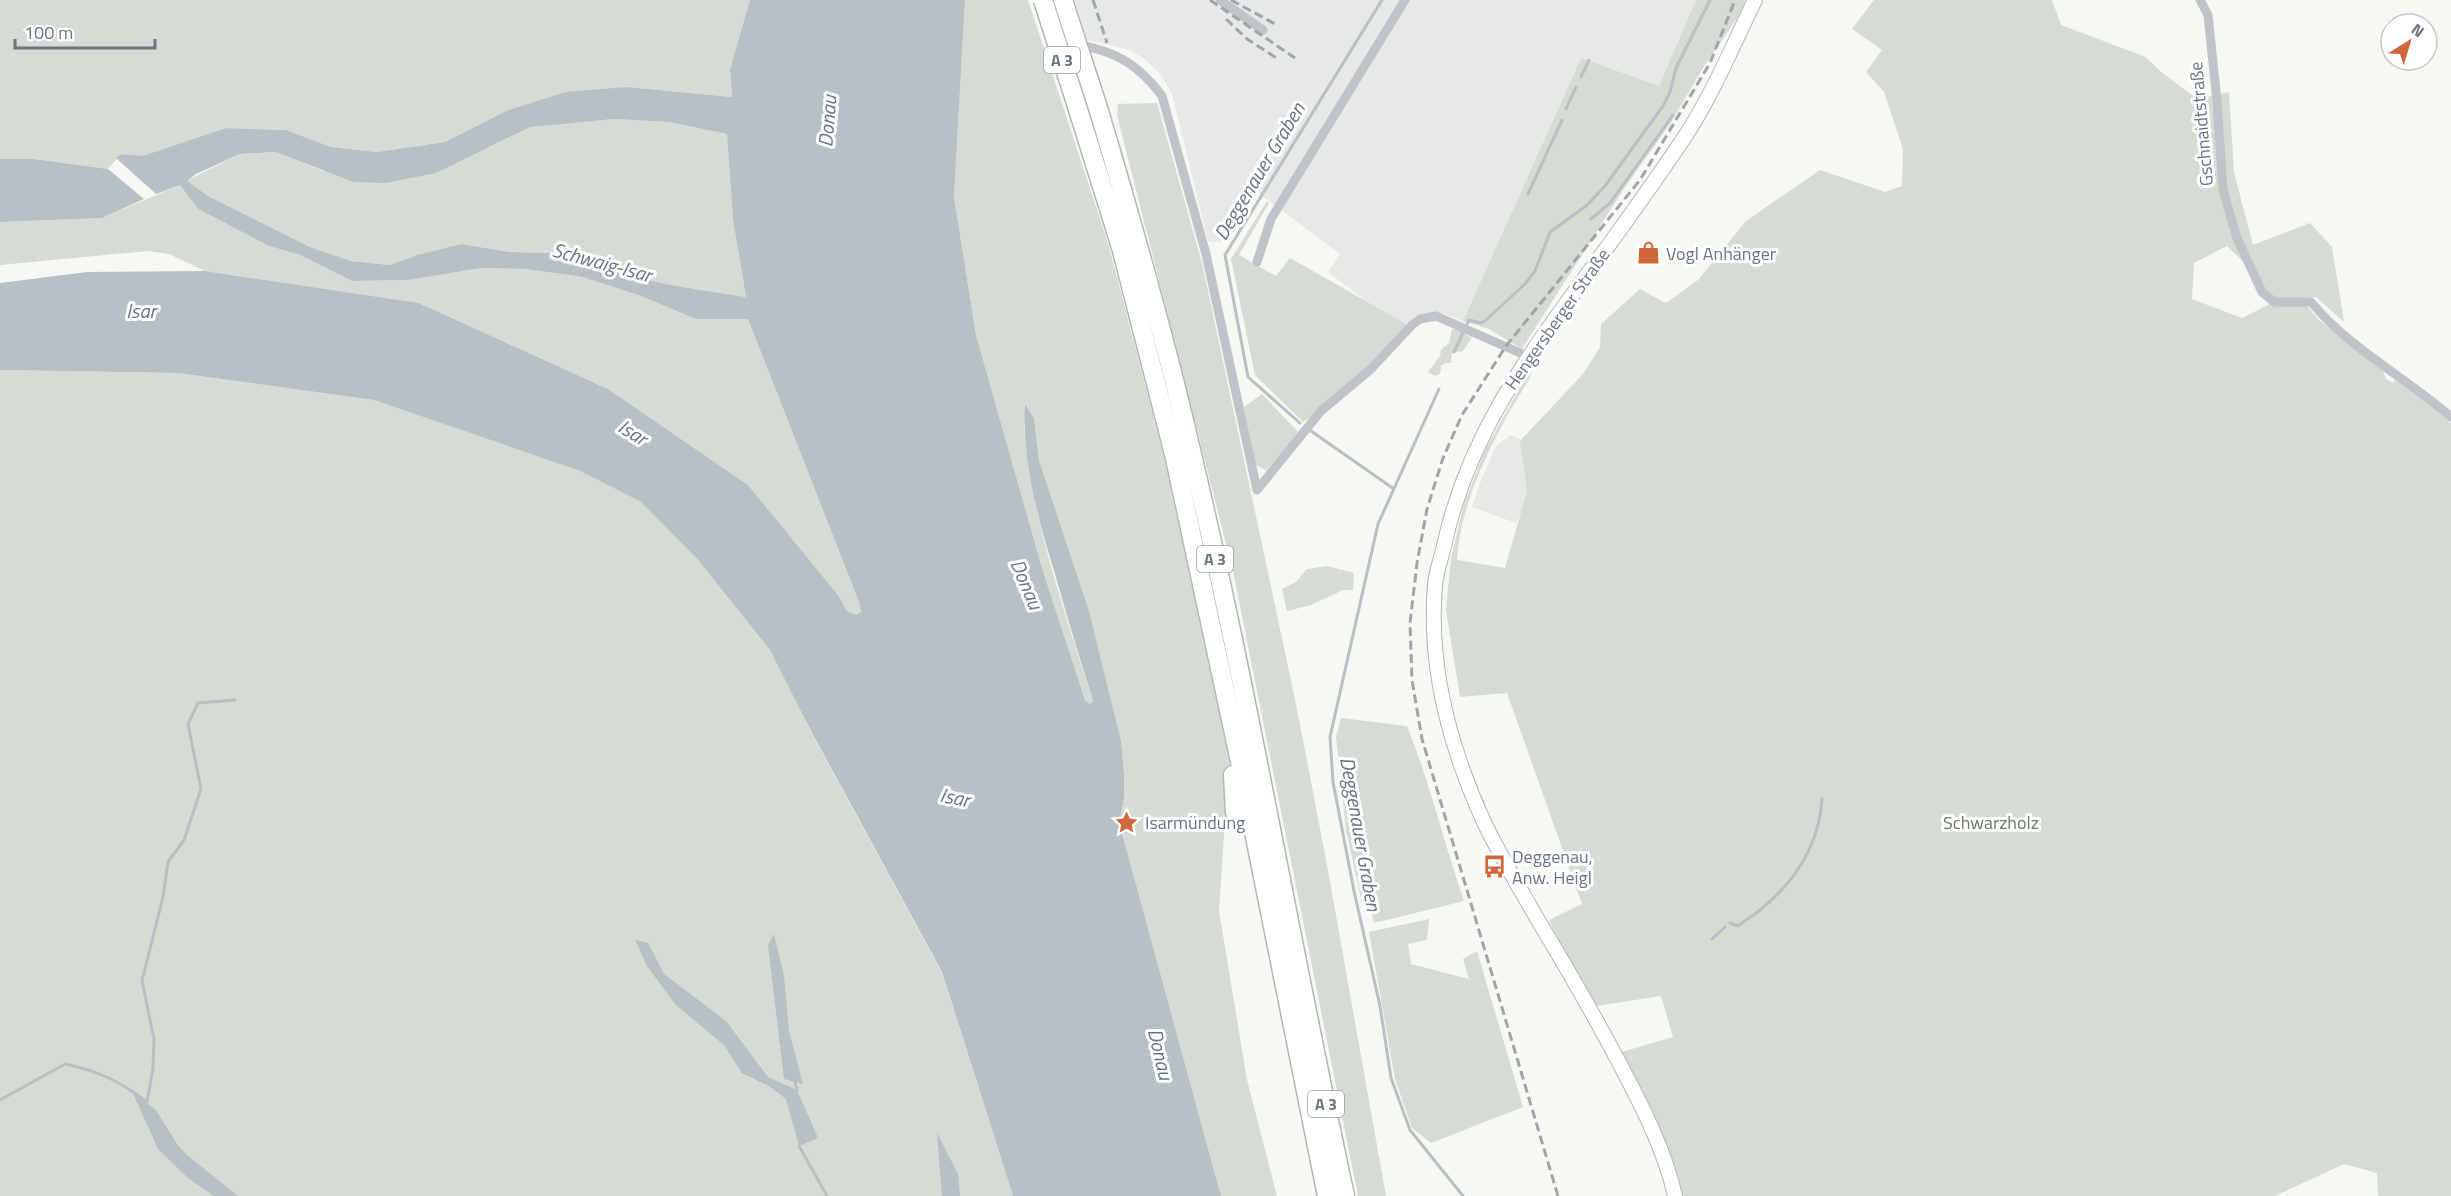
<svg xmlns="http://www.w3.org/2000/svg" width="2451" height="1196" font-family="'Titillium Web',sans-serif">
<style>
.built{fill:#e7e9e7}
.green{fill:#d6dbd4}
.water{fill:#b7c0c5;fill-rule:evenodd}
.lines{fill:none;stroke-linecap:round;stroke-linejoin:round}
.stream{stroke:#b7c0c5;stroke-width:3}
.secondary-casing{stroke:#b1b5ba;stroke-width:16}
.motorway-casing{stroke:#b3b6b9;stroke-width:21}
.minor{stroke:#c0c3c7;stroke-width:9}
.secondary{stroke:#fff;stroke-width:14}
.motorway{stroke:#fff;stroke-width:18}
.rail{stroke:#a0a5ab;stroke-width:3;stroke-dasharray:9 4.5;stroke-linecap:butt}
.motorway-bridge-casing{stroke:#b3b6b9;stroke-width:21;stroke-linecap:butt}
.motorway-bridge{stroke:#fff;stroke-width:18}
.labels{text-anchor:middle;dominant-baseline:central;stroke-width:6;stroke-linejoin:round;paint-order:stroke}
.shield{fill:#fff;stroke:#969ea8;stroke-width:1.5}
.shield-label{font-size:16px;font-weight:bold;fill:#697582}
.street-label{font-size:18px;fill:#697582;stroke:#fff}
.poi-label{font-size:18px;fill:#697582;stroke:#fff;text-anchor:start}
.park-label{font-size:18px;fill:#6a7a67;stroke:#fff}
.water-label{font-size:20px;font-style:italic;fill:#65767e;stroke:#fff}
</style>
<rect width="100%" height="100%" fill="#f7f7f4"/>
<path class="built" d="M1075,0H1696L1660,87L1581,58L1463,321L1444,314L1425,313L1401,327L1328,272L1340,254L1253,189L1220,242L1208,241L1172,94L1161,75L1147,61L1130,50L1087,40Z
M1510,435L1519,438L1526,451L1529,478L1526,501L1516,523L1472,507L1482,478L1496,446Z"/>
<path class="green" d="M0,0H750L730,69L732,97L627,87L506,111L445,142L377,152L331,147L286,130L226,128L143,157L121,154L108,169L34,159H0Z
M965,0H1028L1108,243L1163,453L1229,758L1219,911L1247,1080L1277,1196H1221L1121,829L1120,820L1124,799V773L1121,740L1089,611L1039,460L1034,419L1024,425C1031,520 1065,611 1093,702L1090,704L1085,700L1042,568L976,335L954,197Z
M1696,0H1745L1742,11L1705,65L1670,124L1625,187L1522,349L1489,329L1463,321L1581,58L1659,86Z
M1874,0H2052L2061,25L2146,57L2160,71L2197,99L2229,92L2234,172L2253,245L2310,223L2332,247L2344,322L2316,297L2275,300L2268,294L2257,275L2227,246L2194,263L2192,299L2242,318L2270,304L2307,306L2318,319L2383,371L2386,379L2393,383L2396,379L2419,395L2451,423V1196H2378L2377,1173L2344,1164L2275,1196H1675L1615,1054L1673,1037L1661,996L1590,1007L1549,920L1582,904L1507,693L1460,697L1446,610L1451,558L1464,504L1485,450L1535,361C1532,379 1517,398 1508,414C1484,459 1460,508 1457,560L1505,568L1527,491L1520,441L1583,374L1600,347L1601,324L1640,289L1666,303L1698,280L1746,221L1820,170L1885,192L1902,186L1903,149L1884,92L1866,72L1882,50L1852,29Z
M1157,103L1202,263L1296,704L1327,865L1386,1196H1358L1233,571L1117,115L1118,104Z
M614,119L669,122L727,134L733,220L746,297L676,286L599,269L559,253L510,252L461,244L417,255L389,265L351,261L312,248L208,196L186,181L240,154L275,152L323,171L490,147L530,126Z
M180,185L198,209L269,246L300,255L352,281L408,280L482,268L526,269L583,277L641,296L696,319H748L859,602L861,612L856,616L847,611L838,595L748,485L608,389L419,303L205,271L169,254L147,251L0,265V222L102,218Z
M1267,201L1269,203L1239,255L1276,276L1290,258L1410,326L1386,353L1313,416L1303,422L1255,375L1231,259Z
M1457,328L1470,337L1473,336L1463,351L1452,353L1451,363H1445L1441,366L1440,374L1435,376L1428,372L1440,356L1441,350L1449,343L1452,329Z
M0,370L178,373L374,400L580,471L641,502L698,560L770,650L791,690L812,734L942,973L1013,1196H0Z
M1262,394L1298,432L1285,451L1266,470L1256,465L1244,407Z
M1327,566L1354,573L1353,590H1343L1311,605L1287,611L1282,589L1296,582L1307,569Z
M1341,718L1407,726C1430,783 1444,843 1464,901L1374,923L1371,911L1362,903L1346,830L1336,737Z
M1429,919L1427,940L1408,944L1411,964L1469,979L1463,959L1477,951L1523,1107L1431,1143L1412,1128L1395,1079L1369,932Z"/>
<path class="water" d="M750,0H965L954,197L976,335L1042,568L1085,700L1090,704L1093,701C1080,659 1067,617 1055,574C1038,519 1022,462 1025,404L1034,419L1039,460L1089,611L1121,740L1124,773V799L1120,820L1121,829L1221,1196H1013L942,972L812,733L770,650L698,560L641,502L580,471L374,400L178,373L0,370V283L87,272L205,271L419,303L608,389L748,485L838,595L847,611L856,615L861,612L859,602L748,319H696L641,296L583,277L526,269L482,268L408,280L352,281L300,255L269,246L198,209L180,185L156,194L116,158L121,154L143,156L226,128L286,130L331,147L377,152L445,142L506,111L566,92L627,87L732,97L730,69ZM614,119L669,122L727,134L733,220L746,297L676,286L599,269L559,253L510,252L461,244L417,255L389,265L351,261L312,248L208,196L187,181L196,174L240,154L275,152L354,182L385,183L436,173L530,127Z
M0,159H34L108,169L144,199L102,218L0,222Z
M774,934L784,976L789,1031L803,1084L784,1079L768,945Z
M635,940L648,943L664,974L726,1021L768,1077L797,1090L818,1138L799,1146L786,1099L769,1086L742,1073L724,1045L675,1004L647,966Z
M132,1091L156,1110L177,1144L187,1155L238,1196H214L188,1178L158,1149Z
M937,1133L958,1174L960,1196H942Z"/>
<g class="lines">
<path class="stream" d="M1581,77L1589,60
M1566,109L1576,87
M1528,194L1562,120
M1591,219L1610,203L1673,115
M1454,352L1469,320L1481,323L1486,320L1525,284L1535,271L1550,232L1586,206L1605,186L1663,106L1670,92L1676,68L1710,0
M1439,389L1378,524L1330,737L1333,782L1354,891L1380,1006L1391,1078L1410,1130L1463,1196
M1300,423L1248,377L1225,255L1382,0
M1311,431L1394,489
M1730,923L1738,926C1745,920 1753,916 1760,910C1796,881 1819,845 1822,799
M1712,939L1725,927
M795,1082L797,1090
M0,1100L65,1064C98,1071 120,1081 147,1102L153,1069L154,1039L142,981L163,897L168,862L184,840L201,789L188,724L198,703L235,700
M799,1146L827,1196"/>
<defs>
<path id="secondary" d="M1675,1196C1665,1152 1645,1112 1624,1072C1597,1020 1568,970 1538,920C1519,887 1499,854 1483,820C1450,747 1428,666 1435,585C1436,572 1441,559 1444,546C1467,439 1524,361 1587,275C1620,230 1653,184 1684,138C1713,94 1732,47 1755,0"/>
<path id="motorway" d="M1099,111C1132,222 1164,333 1190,446C1249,694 1291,947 1345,1196
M1081,119L1121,247L1174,454L1238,752L1327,1196
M1233,775L1235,812"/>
</defs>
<use href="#secondary" class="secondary-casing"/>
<use href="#motorway" class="motorway-casing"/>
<path class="minor" d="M1220,0L1263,30
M2200,0L2208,15L2217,101L2223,190L2237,238L2262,292L2274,302H2311C2350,349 2405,377 2451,417
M1054,40C1104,49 1131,54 1162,96L1206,254L1257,490
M1257,262L1271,219L1405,0
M1257,490L1321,411L1371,369L1412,325L1420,319L1436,316L1527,356"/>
<use href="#secondary" class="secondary"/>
<use href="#motorway" class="motorway"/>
<path class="rail" d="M1093,0L1107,43
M1210,0L1295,58
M1231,0L1277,25
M1226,19L1247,39L1278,59
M1558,1196L1422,739L1412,680L1410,623L1417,563L1427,509L1443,458L1462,415L1506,346L1640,180L1710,63L1735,0"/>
<defs>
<path id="motorway-bridge" d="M1043,0L1081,119
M1063,0L1099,111"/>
</defs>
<use href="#motorway-bridge" class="motorway-bridge-casing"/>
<use href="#motorway-bridge" class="motorway-bridge"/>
</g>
<defs>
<symbol id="shop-bare" viewBox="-9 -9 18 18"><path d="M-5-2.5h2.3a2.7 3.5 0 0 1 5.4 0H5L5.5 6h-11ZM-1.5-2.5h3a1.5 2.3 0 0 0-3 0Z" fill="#d1663a" stroke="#fff" stroke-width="2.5" paint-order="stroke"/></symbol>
<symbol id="sight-bare" viewBox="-9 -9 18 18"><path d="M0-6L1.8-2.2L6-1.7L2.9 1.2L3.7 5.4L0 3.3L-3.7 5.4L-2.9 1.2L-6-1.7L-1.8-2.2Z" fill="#d1663a" stroke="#fff" stroke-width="2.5" paint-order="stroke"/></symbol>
<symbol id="bus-bare" viewBox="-9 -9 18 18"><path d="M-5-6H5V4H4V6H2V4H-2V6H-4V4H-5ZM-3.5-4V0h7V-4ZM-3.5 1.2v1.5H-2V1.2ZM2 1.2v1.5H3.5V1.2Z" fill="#d1663a" stroke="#fff" stroke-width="2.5" paint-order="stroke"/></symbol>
</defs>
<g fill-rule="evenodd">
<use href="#shop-bare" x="1632" y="236" width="33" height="33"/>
<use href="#sight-bare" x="1110" y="806" width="33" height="33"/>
<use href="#bus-bare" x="1478" y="850" width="33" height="33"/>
</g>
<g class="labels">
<g class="shield">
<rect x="1044" y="47" width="36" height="26" rx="4.5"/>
<rect x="1197" y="546" width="36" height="26" rx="4.5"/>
<rect x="1308" y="1091" width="36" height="26" rx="4.5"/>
</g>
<g class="shield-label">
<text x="1062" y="60">A 3</text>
<text x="1215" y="559">A 3</text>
<text x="1326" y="1104">A 3</text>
</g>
<g class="street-label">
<text transform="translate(2201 124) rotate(-95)">Gschnaidtstraße</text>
<text transform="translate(1557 319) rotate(-55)">Hengersberger Straße</text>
</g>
<g class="poi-label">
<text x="1666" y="253">Vogl Anhänger</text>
<text x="1145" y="822">Isarmündung</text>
<text x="1512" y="856">Deggenau,<tspan x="1512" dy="21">Anw. Heigl</tspan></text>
</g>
<g class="park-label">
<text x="1991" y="822">Schwarzholz</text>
</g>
<g class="water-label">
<text transform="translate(827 121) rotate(-85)">Donau</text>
<text transform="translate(1259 171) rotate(-59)">Deggenauer Graben</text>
<text transform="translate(602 262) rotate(15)">Schwaig-Isar</text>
<text x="141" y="310">Isar</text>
<text transform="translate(633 432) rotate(32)">Isar</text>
<text transform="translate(1027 584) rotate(67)">Donau</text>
<text transform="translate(955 797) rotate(11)">Isar</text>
<text transform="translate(1361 834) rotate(80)">Deggenauer Graben</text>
<text transform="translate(1161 1054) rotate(77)">Donau</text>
</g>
</g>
<g transform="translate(2409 42) rotate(37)"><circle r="28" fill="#ffffff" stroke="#c3c8cd" stroke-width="1.5"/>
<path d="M0-4.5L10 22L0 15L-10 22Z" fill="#d1663a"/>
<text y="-9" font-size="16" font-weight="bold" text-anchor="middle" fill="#697582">N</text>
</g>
<path d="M15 39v9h140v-9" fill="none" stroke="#697582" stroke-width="3"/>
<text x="24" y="39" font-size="18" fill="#697582" stroke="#ffffff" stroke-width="4.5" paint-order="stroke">100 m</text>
</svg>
